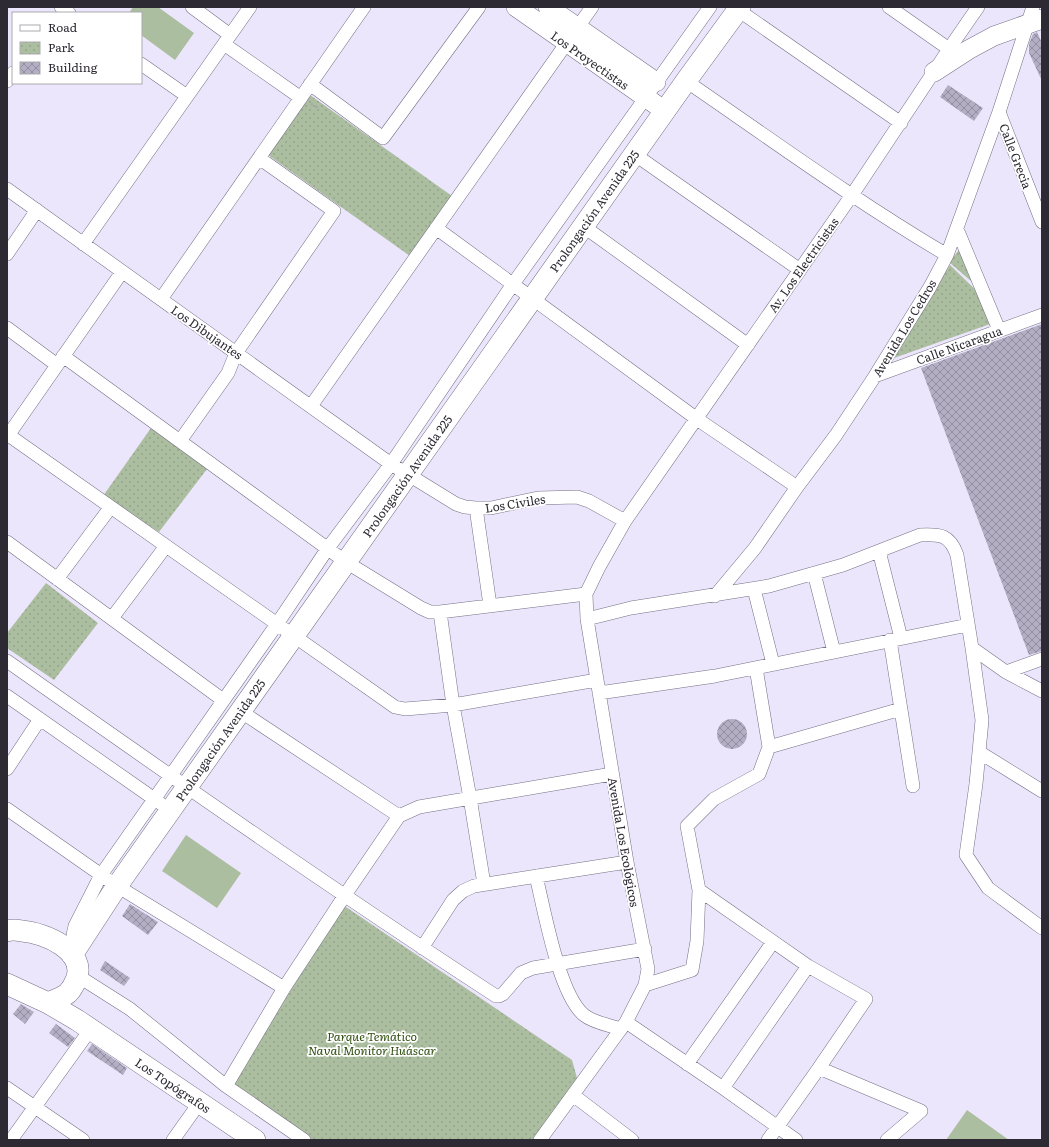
<svg xmlns="http://www.w3.org/2000/svg" width="1049" height="1147" font-family="Literata,serif">
<style>
.grass{fill:#acbea0}
.park{fill:url(#park-dots)}
.building{fill:url(#building-cross-hatch)}
.lines{fill:none;stroke-linecap:round;stroke-linejoin:round}
.street-casing{stroke:#757084;stroke-width:14}
.secondary-casing{stroke:#757084;stroke-width:20}
.primary-casing{stroke:#757084;stroke-width:22}
.path{stroke:#a6a1b3;stroke-width:2;stroke-dasharray:2 3;stroke-linecap:butt}
.street{stroke:#fff;stroke-width:13}
.secondary{stroke:#fff;stroke-width:19}
.primary{stroke:#fff;stroke-width:21}
.labels{text-anchor:middle;dominant-baseline:central;stroke-width:3.5;stroke-linejoin:round;paint-order:stroke}
.street-label{font-size:12px;fill:#2d2a33;stroke:#fff}
.park-label{font-size:12px;font-style:italic;fill:#2f4f0f;stroke:#fff}
</style>
<defs>
<pattern id="park-dots" width="8" height="8" patternUnits="userSpaceOnUse"><rect width="8" height="8" fill="#acbea0"/><path d="M2 2h.1M6 6h.1" fill="none" stroke="#94a38a" stroke-width="1.8" stroke-linecap="round"/></pattern>
<pattern id="building-cross-hatch" width="8" height="8" patternUnits="userSpaceOnUse"><rect width="8" height="8" fill="#b3aec3"/><path d="M0 0l8 8M0 8l8-8" fill="none" stroke="#928e9f"/></pattern>
</defs>
<rect width="100%" height="100%" fill="#ece6fd"/>
<path class="grass" d="M133,7H158L194,33L175,60L141,35V13H129Z
M186,835L241,873L217,908L162,871Z
M967,1110L1009,1140H946Z"/>
<path class="park" d="M310,95L452,196L410,256L268,155Z
M960,249L979,288L949,262Z
M950,265L984,298L993,323L894,358Z
M151,428L207,469L159,532L103,496Z
M46,583L98,623L54,680L7,648V633Z
M343,905L572,1060L577,1078L534,1140H312L248,1096L234,1083Z"/>
<path class="building" d="M1037,32L1042,43V81L1029,53V44L1033,34Z
M948,85L983,108L974,121L940,97Z
M1042,324V651L1029,655L921,368Z
M717 734a15 15 0 1 1 30 0a15 15 0 1 1-30 0Z
M130,904L158,922L148,935L122,916Z
M105,961L130,978L124,986L100,970Z
M21,1004L34,1012L25,1024L13,1014Z
M56,1024L75,1038L68,1047L49,1033Z
M92,1044L127,1068L123,1075L87,1051Z"/>
<g class="lines">
<defs>
<path id="street" d="M61,7L69,13
M192,7L230,35
M889,7L949,49
M738,10L901,123
M224,44L301,98
M141,64L187,96
M7,81L13,73
M686,81C772,140 857,202 947,255
M310,84L383,138L479,7
M999,112L1042,222
M634,154L800,270
M7,189L391,464L456,504L465,507L476,508H491L538,498L577,497L589,501L625,521
M583,226L748,345
M436,228L697,419L797,487
M957,229L999,330
M83,244L250,7
M7,254L37,210
M161,299L364,7
M7,328L57,365
M63,356L346,562L421,608L430,612H440L586,594
M875,376L1042,315
M311,406L592,7
M7,434L395,707L405,709L453,705L597,680
M7,437L122,272
M180,441L228,373L236,353L334,211L259,158
M476,508L490,605
M7,542L223,700
M879,551L901,638
M814,573L834,652
M57,579L110,508
M754,589L773,664
M715,596L755,548L797,487L836,435L875,376L930,287L947,255L999,112L1033,7
M440,612L453,705L470,798L484,884
M112,618L166,546
M587,619L631,608L769,586L843,565L920,535C941,534 950,535 957,555L972,648L982,720L976,784L966,855L988,888L1042,928
M890,640L913,786
M972,648L1006,672L1042,691
M7,661C169,775 330,888 496,996H499L503,994L521,973L533,968L645,949
M1006,672L1042,659
M599,693L715,676L968,625
M7,696L160,803
M240,711L399,816
M769,747L901,709
M979,752L1042,791
M7,769L40,719
M7,809L117,886L284,988
M536,876C544,909 559,995 584,1015C594,1023 609,1025 621,1029
M699,890L808,966L866,999L819,1068L768,1140
M78,946L73,935L75,926L101,875L277,624L328,548L391,464L513,284L710,7
M422,948L453,900L463,891L474,886L627,862
M78,976L130,1009L226,1086L304,1140
M645,985L692,970L697,941L699,890L687,826L714,799L759,774L769,747L756,668
M626,1022L723,1088L796,1140
M687,1064L773,942
M819,1068L921,1111L887,1140
M226,1086L284,988L345,895L399,816L419,807L612,774
M7,1088L83,1140
M723,1088L808,966
M573,1095L632,1140
M11,1140L90,1030
M173,1140L200,1102
M540,1140L626,1022L645,985L648,969L627,862L587,619L586,594L599,567L625,521L852,195L949,49L978,7"/>
<path id="secondary" d="M516,7L665,111
M548,7L656,82
M934,72L968,50L994,36L1042,19"/>
<path id="primary" d="M7,931C12,929 17,930 22,931C45,933 88,951 76,980C74,985 71,990 68,993C62,998 55,1000 48,1003L7,984
M72,955L117,886L686,81L740,7
M48,1003L77,1020L255,1140"/>
</defs>
<use href="#street" class="street-casing"/>
<use href="#secondary" class="secondary-casing"/>
<use href="#primary" class="primary-casing"/>
<path class="path" d="M311,104L317,107L318,105"/>
<use href="#street" class="street"/>
<use href="#secondary" class="secondary"/>
<use href="#primary" class="primary"/>
</g>
<g class="labels">
<g class="street-label">
<text transform="translate(590 60) rotate(35)">Los Proyectistas</text>
<text transform="translate(1016 156) rotate(69)">Calle Grecia</text>
<text transform="translate(594 211) rotate(-55)">Prolongación Avenida 225</text>
<text transform="translate(803 265) rotate(-55)">Av. Los Electricistas</text>
<text transform="translate(904 328) rotate(-59)">Avenida Los Cedros</text>
<text transform="translate(207 332) rotate(35)">Los Dibujantes</text>
<text transform="translate(959 345) rotate(-20)">Calle Nicaragua</text>
<text transform="translate(407 476) rotate(-55)">Prolongación Avenida 225</text>
<text transform="translate(515 503) rotate(-9)">Los Civiles</text>
<text transform="translate(220 740) rotate(-55)">Prolongación Avenida 225</text>
<text transform="translate(624 842) rotate(80)">Avenida Los Ecológicos</text>
<text transform="translate(173 1085) rotate(34)">Los Topógrafos</text>
</g>
<g class="park-label">
<text x="372" y="1036">Parque Temático<tspan x="372" dy="14">Naval Monitor Huáscar</tspan></text>
</g>
</g>
<rect width="1049" height="1147" fill="none" stroke="#2d2a33" stroke-width="16"/>
<rect x="12" y="12" width="130" height="72" fill="#ffffff" stroke="#abaaad"/>
<rect x="20" y="25" width="20" height="6" fill="#ffffff" stroke="#abaaad"/>
<text x="48" y="32" font-size="12" fill="#2d2a33">Road</text>
<rect x="20" y="42" width="20" height="12" fill="url(#park-dots)" stroke="#abaaad"/>
<text x="48" y="52" font-size="12" fill="#2d2a33">Park</text>
<rect x="20" y="62" width="20" height="12" fill="url(#building-cross-hatch)" stroke="#abaaad"/>
<text x="48" y="72" font-size="12" fill="#2d2a33">Building</text>
</svg>
